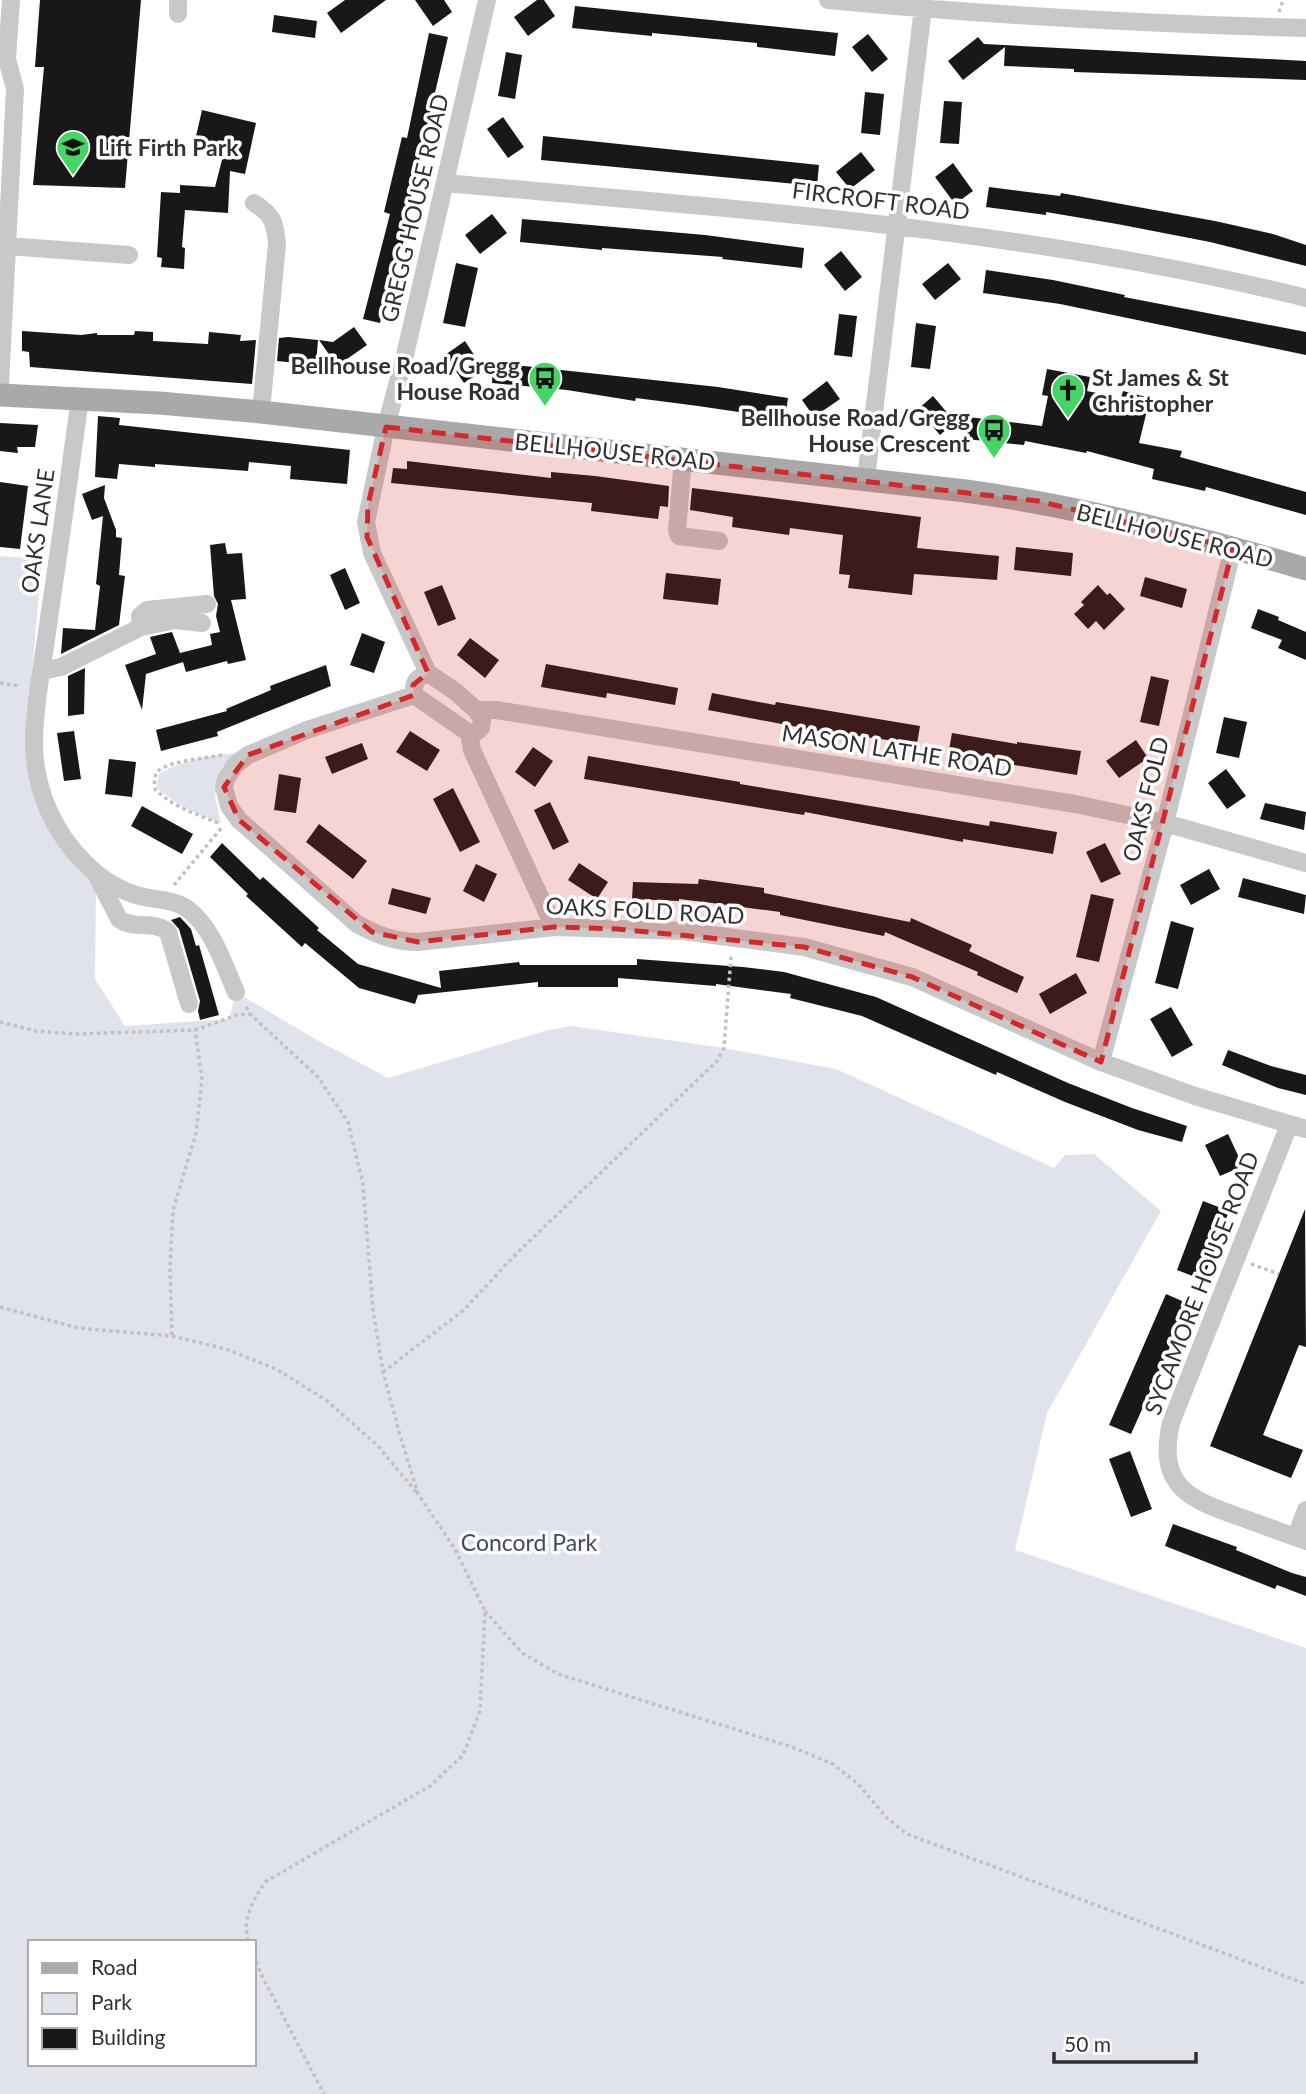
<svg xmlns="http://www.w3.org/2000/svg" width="1306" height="2094" font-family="Lato,sans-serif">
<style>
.green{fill:#e0e3ec;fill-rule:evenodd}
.building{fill:#181818}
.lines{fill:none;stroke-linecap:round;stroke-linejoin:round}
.path{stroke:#c1c1c1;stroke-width:3.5;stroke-dasharray:3.5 3.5;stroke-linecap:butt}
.minor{stroke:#c8c8c8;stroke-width:18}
.major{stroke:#a9a9a9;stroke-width:23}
.marked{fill:#d62828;fill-opacity:0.2;stroke:#d62828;stroke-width:5;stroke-dasharray:14 9;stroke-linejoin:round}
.labels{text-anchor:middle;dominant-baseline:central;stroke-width:7;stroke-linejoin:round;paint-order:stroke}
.poi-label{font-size:23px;font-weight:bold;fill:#313131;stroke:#fff;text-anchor:start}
.street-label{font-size:23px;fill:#313131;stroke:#fff}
.park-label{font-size:23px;fill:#424969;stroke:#fff}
</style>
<rect width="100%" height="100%" fill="#fff"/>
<path class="green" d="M0,556L42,559L25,751L47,826L96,885L95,979L125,1026L229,1019L236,992L315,1039L388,1078L545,1031L571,1026L724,1048L836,1069L1054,1168L1065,1155L1094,1154L1161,1211L1047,1413L1015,1550L1306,1648V2094H0ZM30,1942H254V2064H30Z
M239,753L221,768L215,796L221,824L183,807L156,788L159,774C182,760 212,754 239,753Z"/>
<path class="building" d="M40,0H141L125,188L33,185L44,67H35Z
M345,0H386L341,33L327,13Z
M415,0H444L452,12L433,26Z
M537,0H544L555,16L528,36L514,17Z
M575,6L838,33L835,56L757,47V43L652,33V36L572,28Z
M274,15L317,21L315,38L272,32Z
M429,33L448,37L403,230L406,231L396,272L392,271L380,323L363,319L390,214L384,212L402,137L407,138Z
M868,34L888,59L872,72L852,47Z
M978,37L984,44L1306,61V80L1074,72V69L1004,66L1005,47L963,80L948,61Z
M506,52L522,55L515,99L498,96Z
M865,92L884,94L880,135L861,133Z
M944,101L962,102L959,144L940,143Z
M202,110L256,123L245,174L230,171L228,213L185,210L182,247L185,248L184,269L161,267L162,258L157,257L161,192L180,193V185L215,187L224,152L194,145Z
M503,117L524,147L508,158L487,129Z
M543,136L819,165L817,186L541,160Z
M861,152L875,170L850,189L836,172Z
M953,163L973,191L955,204L935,177Z
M989,187L1060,196L1061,193L1215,221L1273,234L1306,245V266L1210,242L1117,224L1046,212V215L986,207Z
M492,214L507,233L480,254L465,235Z
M522,219L705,235L804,248L802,268L722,259L723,257L602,248V250L520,242Z
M841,251L862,277L845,291L824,265Z
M456,263L478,268L465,327L443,323Z
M948,263L961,279L935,300L922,284Z
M986,270L1053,280L1125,295L1124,297L1306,332V355L1060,304L983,293Z
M839,314L857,316L852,357L834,355Z
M916,323L936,326L930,369L911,367Z
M354,327L367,345L337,366L319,340L333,342Z
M22,331L81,335L97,333V335H134L135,331L153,332V341L208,344L209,332L241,335L240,341L256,340L252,384L30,367L29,352L22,351Z
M288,337L318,340L316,365L277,361L279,338Z
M465,341L478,361L718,387L788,398L785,419L698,406L636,398L635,401L567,390L492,383L493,364L464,383L445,355Z
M1047,369L1090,377L1087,391L1121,398L1123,391L1150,398L1139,443L1182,451L1180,457L1306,492V515L1206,487L1205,491L1152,479L1154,469L1087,451L1086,453L1025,441L1024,445L966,439L968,417L1042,426L1048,396L1042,395Z
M827,381L840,399L814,417L802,400Z
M933,396L955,422L940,435L918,409Z
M98,416L120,418L119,425L350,450L347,484L290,479L291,466L249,462L248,471L155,464V467L119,464L117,479L95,477Z
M0,423L38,425L35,447H17L18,453L0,451Z
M407,461L551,478V472L595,476L669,486L668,507L660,506L658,519L591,511L592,503L391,483L393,468L407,469Z
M0,482L28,486L20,549L0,547Z
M105,485L104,498L116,530V537L122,538L119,575L125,576L119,625L61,654L63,628L95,630L100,586L96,584L103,516L92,520L82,494Z
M692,488L921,517L917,548L999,556L997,580L914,574L912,595L848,588L850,575L839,574L843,535L790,528L789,535L732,527L733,517L690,510Z
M225,543L227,554L242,553L246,599L231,600L246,660L228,664L227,661L186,672L183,662L146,674L142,710L125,665L156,654L150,637L172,632L183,661L180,653L212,645L210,634L220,632L216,616L218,604L214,596L210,545Z
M1016,547L1073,553L1071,576L1014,570Z
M345,568L360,603L345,610L330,575Z
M666,573L721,579L718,605L663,599Z
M1145,577L1187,589L1182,608L1140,596Z
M442,585L456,619L438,626L424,592Z
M1098,585L1107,595L1110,593L1125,609L1104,630L1096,621L1088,629L1074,614L1084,605L1081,602Z
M1258,609L1279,617L1278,620L1306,632V660L1278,648L1282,640L1251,628Z
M362,633L385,642L374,673L350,665Z
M470,638L499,660L485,678L457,655Z
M546,664L678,688L675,705L607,693L606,698L541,687Z
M326,665L331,686L217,732L218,736L161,751L156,730L227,711L226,709L271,690L270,686Z
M85,668L84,714L68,716V676Z
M1151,676L1169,680L1159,726L1140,722Z
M712,693L775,705L776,702L920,726L917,744L851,735L850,737L708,710Z
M1224,717L1247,722L1239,758L1216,753Z
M74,731L81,779L64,781L57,733Z
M410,731L440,750L427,771L396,752Z
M952,733L1017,744V742L1081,751L1077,775L1014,765V761L949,750Z
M1136,740L1148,758L1119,778L1106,761Z
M362,743L368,759L332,774L325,757Z
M533,747L553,761L535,787L515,772Z
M588,756L740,782V784L989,826L990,821L1057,832L1053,854L963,839V842L805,812L804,815L584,779Z
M109,759L136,762L132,797L105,794Z
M1226,769L1246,796L1227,809L1208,783Z
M279,774L301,778L296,813L274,810Z
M453,788L480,842L460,852L433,799Z
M550,802L569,842L553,850L534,810Z
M1265,803L1306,812L1304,830L1260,819Z
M142,806L193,834L182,854L131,826Z
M319,824L367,861L353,879L306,842Z
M222,843L260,880L263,877L319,928L317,930L358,964L441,988L439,971L519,962L520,965H637V959L743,967L784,972L876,997L1068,1083L1132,1108L1187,1126L1182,1142L1138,1130L1065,1102L997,1072L996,1075L862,1016L790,998L791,994L716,984V986L618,978V987H538V982L418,995L415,1004L359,988L305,943L302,947L246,896L248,894L210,857Z
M1105,843L1121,874L1101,883L1086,852Z
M579,863L608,882L597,899L568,880Z
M476,864L497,874L484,902L463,891Z
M1209,869L1220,889L1191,905L1180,885Z
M1243,878L1306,895L1304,914L1238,897Z
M699,879L764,888V893L910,922L911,918L972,945L969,951L1024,977L1017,993L977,975L978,972L885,932L884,936L780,915V912L712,903L679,899V901L632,899L633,882L698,884Z
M392,888L431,898L426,914L388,904Z
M1091,894L1114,899L1099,962L1076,957Z
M180,917L191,929L196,946L199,945L219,1015L200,1020L198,1011L200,1001L179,929L171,920Z
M1171,921L1194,928L1178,989L1155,983Z
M1076,973L1087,993L1050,1014L1039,994Z
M1171,1007L1193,1045L1172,1057L1150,1019Z
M1228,1050L1271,1066L1306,1075V1095L1278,1088L1222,1065Z
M1228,1134L1243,1166L1220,1176L1205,1145Z
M1203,1201L1229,1211L1203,1280L1177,1270Z
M1305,1209L1306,1347L1299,1345L1263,1435L1303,1450L1291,1478L1210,1446Z
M1166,1294L1189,1304L1131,1434L1109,1425Z
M1130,1451L1152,1509L1131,1517L1109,1459Z
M1173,1524L1237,1547L1236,1550L1292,1573L1306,1577V1596L1277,1585L1275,1589L1165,1546Z"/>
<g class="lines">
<path class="path" d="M1279,12L1283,0
M0,683L20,686
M218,823C196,814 171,806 155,789C154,783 154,777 157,772C166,761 207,758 222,755
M174,885L223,826
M246,1007L250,1014L318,1077L348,1122L363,1184L373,1310L383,1372L400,1435L418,1494L455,1549L485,1611L480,1711L463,1755L430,1786L265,1882C253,1901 241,1919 249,1942
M0,1022L36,1031L76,1034L195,1030L237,1015L250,1014
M1251,1264L1279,1274
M0,1307L78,1328L172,1336L226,1349L276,1369L326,1400L377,1445L417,1493
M172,1335L170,1267L173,1210L196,1133L202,1079L195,1030
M383,1372L464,1310L516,1254L717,1061L724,1048L731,956
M485,1611L522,1653L558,1674L792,1747L833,1764L857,1783L887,1818L907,1834L1306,1984
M254,1955L261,1974L324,2094"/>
<path class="minor" d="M828,0C987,15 1147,24 1306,28
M178,14V0
M445,183C734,209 1024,228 1306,298
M254,203C273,215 275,222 277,244L261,412
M7,246L129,255
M0,385L15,89L7,59L11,0
M80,398C70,472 60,545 49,618C44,659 34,703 34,745C35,789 53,832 85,863C101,879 121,892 144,897C158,900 177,900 189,910C213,929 224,965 236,992
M683,458L677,531L679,536L719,541
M866,478L924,0
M141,627L140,616L147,610L207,604
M42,671L61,667L141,627L175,620L202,623
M428,673C416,678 413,682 414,695L469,733L476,732L481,728L482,719L476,710L456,692L428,673L372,553L366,522L386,427L405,355L487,0
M414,695L307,730L248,755L235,765L226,779L224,787L229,806L239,820L357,924C377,935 395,942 418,942L554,927L682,931L804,947L912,977L1101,1062L1195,1096L1306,1129
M476,710H496L1075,804L1165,823L1306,863
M469,733L472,750L554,927
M96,874L119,919C133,930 154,920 168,932L189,1004
M1101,1062L1165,823L1233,548
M1289,1125L1171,1423C1157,1486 1188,1499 1240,1517C1262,1525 1284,1533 1306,1541
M1296,1537L1306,1510"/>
<path class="major" d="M0,395L159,403L261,412L966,491C1082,507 1194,536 1306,569"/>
</g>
<path class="marked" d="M386,427L1038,501L1233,548L1101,1062L912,977L804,947L617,929L554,927L418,942L372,932L239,820L224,787L248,755L414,695L413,685L428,673L367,537L368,505Z"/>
<defs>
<symbol id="school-pin" viewBox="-11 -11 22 30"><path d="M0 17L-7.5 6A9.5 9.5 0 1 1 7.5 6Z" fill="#45d565" stroke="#fff"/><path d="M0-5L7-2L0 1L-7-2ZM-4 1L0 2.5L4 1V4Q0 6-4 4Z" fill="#111"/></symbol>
<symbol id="bus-pin" viewBox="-11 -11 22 30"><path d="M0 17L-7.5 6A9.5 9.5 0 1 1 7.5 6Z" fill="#45d565" stroke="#fff"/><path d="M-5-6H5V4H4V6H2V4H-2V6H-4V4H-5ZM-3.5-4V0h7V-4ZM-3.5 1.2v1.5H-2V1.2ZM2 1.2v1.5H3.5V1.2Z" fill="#111"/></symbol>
<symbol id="church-pin" viewBox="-11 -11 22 30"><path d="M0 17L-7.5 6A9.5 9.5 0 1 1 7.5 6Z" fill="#45d565" stroke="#fff"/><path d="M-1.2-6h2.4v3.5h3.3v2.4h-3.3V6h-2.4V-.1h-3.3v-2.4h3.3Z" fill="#111"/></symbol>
</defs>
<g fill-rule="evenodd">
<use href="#school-pin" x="54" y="128" width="38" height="52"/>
<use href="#bus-pin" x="526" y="359" width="38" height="52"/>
<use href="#church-pin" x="1049" y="371" width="38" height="52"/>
<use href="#bus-pin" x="975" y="411" width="38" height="52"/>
</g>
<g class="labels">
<g class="poi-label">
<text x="98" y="147">Lift Firth Park</text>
<text x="520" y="365" text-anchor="end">Bellhouse Road/Gregg<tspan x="520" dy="26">House Road</tspan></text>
<text x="1092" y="377">St James &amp; St<tspan x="1092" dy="26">Christopher</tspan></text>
<text x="970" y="417" text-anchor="end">Bellhouse Road/Gregg<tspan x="970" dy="26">House Crescent</tspan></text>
</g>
<g class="street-label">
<text transform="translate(881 200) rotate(7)">FIRCROFT ROAD</text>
<text transform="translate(414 208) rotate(-77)">GREGG HOUSE ROAD</text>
<text transform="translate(615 451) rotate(6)">BELLHOUSE ROAD</text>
<text transform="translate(37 531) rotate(-82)">OAKS LANE</text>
<text transform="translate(1175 535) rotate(14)">BELLHOUSE ROAD</text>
<text transform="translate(897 750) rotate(9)">MASON LATHE ROAD</text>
<text transform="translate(1145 799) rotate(-76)">OAKS FOLD</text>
<text transform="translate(645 910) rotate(3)">OAKS FOLD ROAD</text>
<text transform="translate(1201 1283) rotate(-69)">SYCAMORE HOUSE ROAD</text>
</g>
<g class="park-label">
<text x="529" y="1542">Concord Park</text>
</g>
</g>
<rect x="28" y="1940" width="228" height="126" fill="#ffffff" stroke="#adadad" stroke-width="2"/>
<rect x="42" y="1963" width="35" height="10" fill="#a9a9a9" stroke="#adadad" stroke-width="2"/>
<text x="91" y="1975" font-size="21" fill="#313131">Road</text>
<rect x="42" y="1993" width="35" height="21" fill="#e0e3ec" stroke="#adadad" stroke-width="2"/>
<text x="91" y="2010" font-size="21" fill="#313131">Park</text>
<rect x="42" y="2028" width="35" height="21" fill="#181818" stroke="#adadad" stroke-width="2"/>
<text x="91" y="2045" font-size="21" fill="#313131">Building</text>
<path d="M1054 2052v10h142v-10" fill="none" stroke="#313131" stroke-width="3.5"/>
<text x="1064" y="2052" font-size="21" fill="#313131" stroke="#ffffff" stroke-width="5" paint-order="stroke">50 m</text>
</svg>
